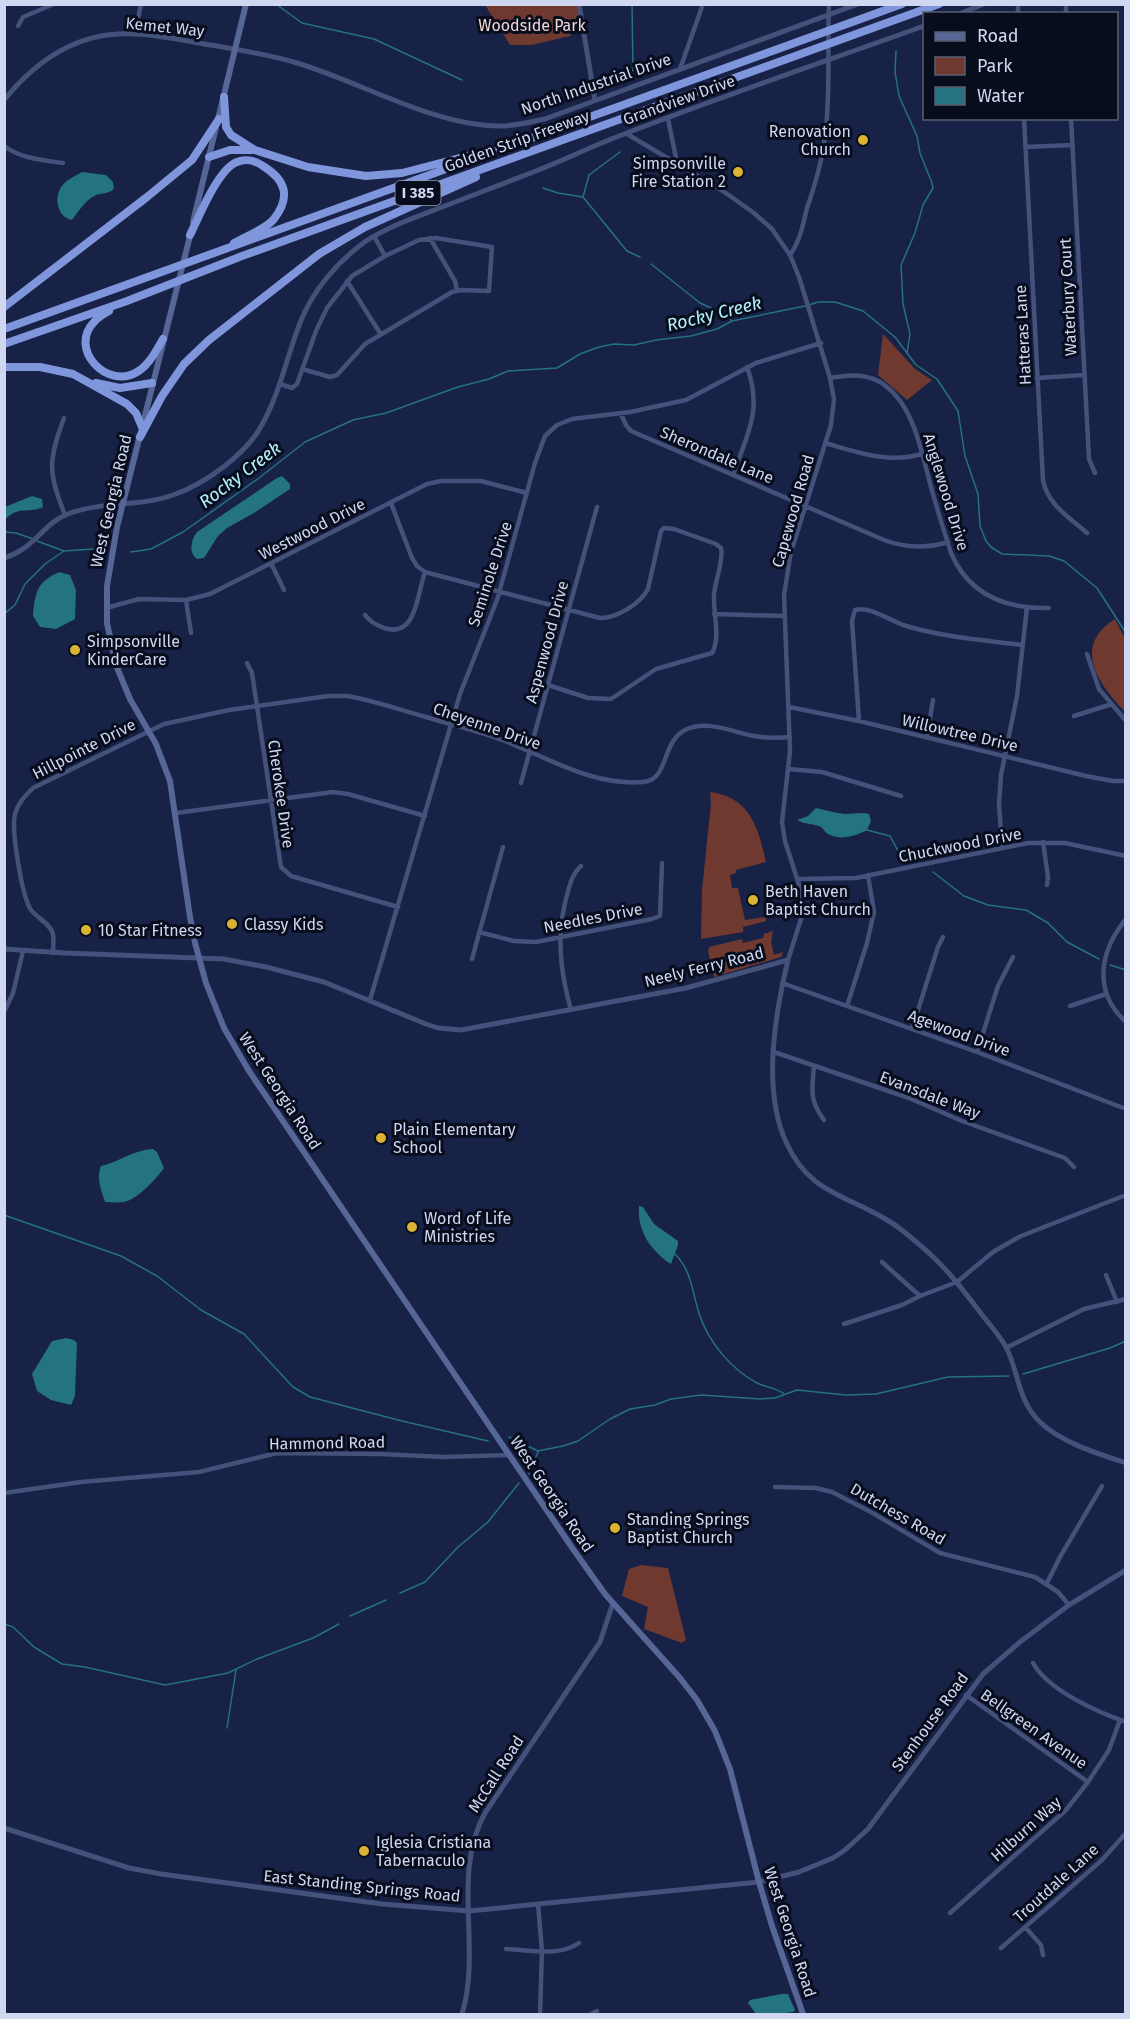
<svg xmlns="http://www.w3.org/2000/svg" width="1130" height="2019" font-family="'Fira Sans',sans-serif">
<style>
.green{fill:#6f3930}
.water{fill:#247380}
.lines{fill:none;stroke-linecap:round;stroke-linejoin:round}
.stream{stroke:#247380;stroke-width:1.5}
.minor{stroke:#44517a;stroke-width:4.5}
.tertiary{stroke:#44517a;stroke-width:5}
.secondary{stroke:#566697;stroke-width:6}
.motorway{stroke:#8096dc;stroke-width:8}
.poi-dot{fill:#dbb333;stroke:#080d1d;stroke-width:2}
.labels{text-anchor:middle;dominant-baseline:central;stroke-width:6;stroke-linejoin:round;paint-order:stroke}
.shield{fill:#080d1d;stroke:#949bb1;stroke-width:1.5}
.shield-label{font-size:15px;font-weight:bold;fill:#d0d8f1}
.park-label{font-size:16px;fill:#f1d6d1;stroke:#080d1d}
.street-label{font-size:16px;fill:#d0d8f1;stroke:#080d1d}
.poi-label{font-size:16px;fill:#d0d8f1;stroke:#080d1d;text-anchor:start}
.water-label{font-size:18px;font-style:italic;fill:#b3f0fb;stroke:#080d1d}
</style>
<rect width="100%" height="100%" fill="#182146"/>
<path class="green" d="M485,5H577L580,25L570,36L532,45H510Z
M883,334L915,369L932,380L907,400L878,375Z
M1115,619L1125,639V712C1099,685 1071,646 1115,619Z
M710,792C750,797 758,827 766,862L736,870V873L730,875L732,888H738L745,920L766,917V921L743,927V932L701,939L702,890L711,803Z
M773,931L771,942L774,955L783,952L781,957L714,977L708,951L709,947L742,939L743,943L763,938L764,934Z
M641,1565L668,1568L686,1640L682,1643L644,1629L648,1607L622,1596L629,1569Z"/>
<path class="water" d="M82,172L106,175L113,182L114,189C108,194 103,193 96,195C86,199 78,212 72,220C57,217 54,198 61,187C66,180 75,176 82,172Z
M282,476L290,484V489L254,513L227,528L218,536L204,558L197,559C188,552 191,540 197,532L277,478Z
M32,496L42,499L43,507C29,514 18,505 5,520V507Z
M59,572L70,575L76,590L75,619L56,629L40,627L33,616C35,592 37,582 59,572Z
M816,808C826,810 836,813 845,814C853,814 862,812 869,814L871,821L867,830C856,836 840,841 828,834C825,833 824,829 821,827C813,823 805,825 797,820L808,816Z
M153,1149L157,1152L164,1168C156,1179 138,1199 124,1202C118,1203 111,1202 105,1202C101,1190 96,1177 101,1166C121,1161 133,1150 153,1149Z
M639,1206L643,1207L654,1224L678,1241V1245L671,1264C651,1251 637,1231 639,1206Z
M66,1338L74,1340L77,1343L75,1396L71,1405L51,1400L37,1391L32,1374L52,1341Z
M781,1994H788L795,2010L793,2012L778,2014H756L748,2003L750,2000Z"/>
<g class="lines">
<path class="stream" d="M276,4L302,23L374,39L462,80
M632,4L633,71
M896,51L895,72L899,96L917,136L920,153L932,183L933,188L923,205L915,233L901,265L903,304L910,334L907,353
M543,188L558,193L583,197L627,251L640,257
M583,197L589,175L620,152
M651,264L700,303L725,314L732,321
M809,305L818,302H835L863,311L895,337L916,365L937,379L958,411L965,456L978,494L980,526L986,541L991,547L1002,554L1049,556L1064,561L1097,588L1126,633
M4,532L16,533L33,539
M37,541L64,551L94,549
M131,552L151,549L183,532L259,478L305,442L353,420L386,413L458,387L489,379L508,371L557,368L580,354L599,347L614,344L634,345L656,340L691,336L717,329L732,321L805,306
M4,614L15,605L25,584L45,564L64,551
M867,830L890,836L903,860
M933,872L964,896L988,905L1026,910L1048,923L1067,942L1099,959
M1110,965L1126,970
M4,1215L121,1256L157,1276L201,1310L244,1334L293,1387L310,1397L402,1421L488,1441
M675,1254C692,1271 692,1292 699,1313C708,1342 731,1369 757,1383C766,1387 775,1388 783,1393
M1023,1374L1110,1348L1126,1341
M509,1437L538,1451L563,1446L578,1441L610,1419L630,1409L655,1405L671,1399L701,1395L760,1399L775,1398L797,1390L846,1395L876,1394L948,1377L1009,1376
M529,1474L538,1452
M400,1593L425,1582L458,1547L488,1522L519,1483
M350,1616L386,1600
M4,1624L13,1627L34,1647L62,1664L85,1667L165,1685L228,1673L257,1659L313,1638L339,1624
M227,1728L236,1670"/>
<path class="minor" d="M1018,4V14
M1066,4V14
M18,26L23,17L54,4
M135,34L141,4
M680,69L703,4
M1024,118L1043,481C1049,506 1069,517 1087,533
M1071,118L1089,459L1095,473
M668,119L677,163
M627,134L723,191L754,213L772,229L790,255L799,277L830,378L834,399L831,425L791,552L784,595L790,751L782,822L785,841L801,891L802,902L801,919L788,960
M4,146C22,159 42,160 63,163
M1025,147L1073,145
M374,236L385,256
M430,238L455,281L457,290
M790,255C800,241 803,225 807,208C815,185 822,162 825,137C831,93 827,49 829,4
M347,281L380,333
M830,378C850,374 871,373 887,387C915,409 922,455 931,487C937,509 944,531 951,553C969,595 1006,609 1049,608
M1037,378L1084,375
M280,384L292,388L297,384L316,331L327,308L352,276L385,256L419,240L436,238L492,247L489,291L461,290L452,292L365,344L337,375L330,377L302,369
M621,414L626,425L631,431L884,540C906,548 926,549 948,542
M64,418C48,461 48,473 65,515
M825,443C857,452 889,464 921,454
M733,475C747,434 763,411 747,367
M391,503L412,558L417,566L425,572L600,618C617,618 640,604 648,589L661,531L664,528L674,529L716,544L721,548C724,560 715,581 714,595C713,613 721,638 712,653L656,669L611,699L588,698L548,685
M271,563L284,590
M186,600L191,633
M106,608L139,599L186,600L210,594L427,484L441,481H481L527,493
M714,614L784,616
M365,615C370,622 376,625 384,628C417,639 417,593 425,572
M1087,654L1099,689L1126,721
M247,663L252,673L281,867L291,876L398,907
M789,707L859,721L1086,776L1113,781H1126
M1074,716L1112,704
M859,721L852,621L855,610C870,606 889,620 903,625C941,637 983,640 1022,645
M927,737L933,700
M789,769L822,772L901,796
M521,783L597,507
M176,813L333,792L348,794L425,816
M1043,842L1048,877L1047,885
M1002,848L999,803L1001,775L1017,696L1027,607
M798,879L856,878L1028,843H1065L1126,856
M1126,919C1099,952 1093,992 1126,1022
M479,932L514,941L536,942L652,919L660,916L662,863
M53,953C53,947 54,940 53,934C51,924 37,918 31,910C22,897 11,830 15,814C18,803 25,796 33,788L164,724L229,710L328,696H347C373,700 400,710 426,717C452,725 479,731 505,741C550,759 593,786 643,782C670,780 660,741 687,729C709,720 732,732 754,736C766,738 778,738 790,737
M472,959L503,847
M782,983L977,1052L1126,1109
M370,1000L460,694L497,600L535,463L545,436L557,425L572,419L630,412L686,400L756,363L821,343
M847,1006L867,943L874,912L868,875
M1070,1006L1106,994
M571,1010C560,971 556,934 567,895C570,884 572,874 581,866
M4,1012L13,993L23,951
M912,1029L938,947L943,937
M774,1052L909,1098L962,1121L1065,1158L1074,1167
M977,1052L998,986L1013,957
M814,1066C812,1089 809,1100 824,1120
M882,1262L920,1296
M1106,1275L1117,1302
M844,1324L902,1305L920,1296L957,1282L993,1252L1021,1236L1126,1195
M1006,1348L1084,1309L1126,1299
M775,1487L816,1488L832,1492L871,1512L940,1553L1035,1577L1058,1592L1069,1605
M4,1493L81,1482L199,1472L277,1453L380,1454L444,1457L509,1455
M1047,1583L1060,1557L1102,1486
M1033,1663C1048,1690 1097,1712 1126,1722
M966,1695L1088,1782
M538,1904L542,1951L540,2014
M950,1913L1066,1810L1088,1782L1109,1750L1120,1720
M1026,1928L1041,1945L1043,1955
M1001,1948L1102,1860L1126,1833
M506,1949C530,1950 559,1957 579,1943
M591,2014L597,2011"/>
<path class="tertiary" d="M579,4L595,100
M959,14L984,4
M4,100C38,58 80,30 136,34C159,35 182,40 204,44C235,49 267,54 297,63C361,82 434,126 500,126C516,126 530,122 545,119L858,4
M4,558C36,548 42,524 68,514C101,501 140,507 173,495C205,484 247,454 263,423C280,392 287,356 300,323C312,291 338,261 366,241C388,227 413,218 437,209C470,196 503,184 536,171C562,161 588,148 614,138C716,98 821,63 924,26
M4,949L65,953L224,959L266,967L324,982L426,1024L438,1028L461,1030L686,988L788,960C775,1014 762,1089 786,1142C809,1193 844,1194 887,1220C903,1229 916,1242 930,1254C950,1272 966,1294 983,1316C991,1326 1001,1337 1007,1349C1019,1374 1018,1401 1040,1422C1060,1442 1099,1454 1126,1463
M4,1828L129,1868L161,1874L382,1904L469,1911L759,1882L799,1872L833,1858L845,1850L868,1829L983,1674L1020,1642L1069,1605L1126,1570
M462,2014C482,1949 451,1874 485,1813L600,1642L613,1603"/>
<path class="secondary" d="M193,222L246,4
M191,232L117,527L107,586V623L116,665L130,699L156,744L170,781L190,917L195,943L206,983L224,1028L249,1071L573,1549L605,1594L680,1678L697,1700L715,1731L730,1769L759,1882L772,1926L803,2014"/>
<path class="motorway" d="M224,97L226,127L231,135L255,150L308,167L366,176L402,173L471,155
M209,157L230,150H252
M190,235C199,217 218,169 237,162C246,158 256,161 263,166C286,180 291,197 274,219C266,229 246,236 234,243
M4,307L147,197L192,160L219,119
M109,311C104,314 98,317 94,322C68,349 107,390 137,372C149,365 156,351 163,339
M4,329L902,4
M4,344L127,301L242,256L939,4
M4,367H40L73,374L127,404L136,413L142,427
M96,383L120,388L152,383
M140,437L162,396L184,364L209,340L319,254L365,227L476,177"/>
</g>
<g class="poi-dot">
<circle cx="863" cy="140" r="6"/>
<circle cx="738" cy="172" r="6"/>
<circle cx="75" cy="650" r="6"/>
<circle cx="753" cy="900" r="6"/>
<circle cx="232" cy="924" r="6"/>
<circle cx="86" cy="930" r="6"/>
<circle cx="381" cy="1138" r="6"/>
<circle cx="412" cy="1227" r="6"/>
<circle cx="615" cy="1528" r="6"/>
<circle cx="364" cy="1851" r="6"/>
</g>
<g class="labels">
<rect class="shield" x="395.5" y="181" width="45" height="24" rx="4.5"/>
<g class="shield-label">
<text x="418" y="193">I 385</text>
</g>
<g class="park-label">
<text x="532" y="25">Woodside Park</text>
</g>
<g class="street-label">
<text transform="translate(165 27) rotate(6)">Kemet Way</text>
<text transform="translate(596 84) rotate(-19)">North Industrial Drive</text>
<text transform="translate(679 100) rotate(-20)">Grandview Drive</text>
<text transform="translate(517 141) rotate(-20)">Golden Strip Freeway</text>
<text transform="translate(1068 297) rotate(-93)">Waterbury Court</text>
<text transform="translate(1023 335) rotate(-93)">Hatteras Lane</text>
<text transform="translate(717 455) rotate(23)">Sherondale Lane</text>
<text transform="translate(946 492) rotate(73)">Anglewood Drive</text>
<text transform="translate(111 501) rotate(-77)">West Georgia Road</text>
<text transform="translate(793 511) rotate(-74)">Capewood Road</text>
<text transform="translate(312 529) rotate(-27)">Westwood Drive</text>
<text transform="translate(490 574) rotate(-72)">Seminole Drive</text>
<text transform="translate(547 642) rotate(-75)">Aspenwood Drive</text>
<text transform="translate(487 726) rotate(19)">Cheyenne Drive</text>
<text transform="translate(960 733) rotate(13)">Willowtree Drive</text>
<text transform="translate(84 749) rotate(-27)">Hillpointe Drive</text>
<text transform="translate(281 794) rotate(82)">Cherokee Drive</text>
<text transform="translate(960 845) rotate(-11)">Chuckwood Drive</text>
<text transform="translate(593 918) rotate(-11)">Needles Drive</text>
<text transform="translate(704 967) rotate(-14)">Neely Ferry Road</text>
<text transform="translate(959 1033) rotate(20)">Agewood Drive</text>
<text transform="translate(280 1091) rotate(57)">West Georgia Road</text>
<text transform="translate(930 1095) rotate(21)">Evansdale Way</text>
<text transform="translate(327 1443) rotate(-1)">Hammond Road</text>
<text transform="translate(552 1494) rotate(56)">West Georgia Road</text>
<text transform="translate(898 1514) rotate(30)">Dutchess Road</text>
<text transform="translate(930 1722) rotate(-54)">Stenhouse Road</text>
<text transform="translate(1034 1729) rotate(35)">Bellgreen Avenue</text>
<text transform="translate(496 1774) rotate(-57)">McCall Road</text>
<text transform="translate(1026 1829) rotate(-42)">Hilburn Way</text>
<text transform="translate(1056 1883) rotate(-42)">Troutdale Lane</text>
<text transform="translate(362 1886) rotate(6)">East Standing Springs Road</text>
<text transform="translate(790 1932) rotate(72)">West Georgia Road</text>
</g>
<g class="poi-label">
<text x="851" y="131" text-anchor="end">Renovation<tspan x="851" dy="18">Church</tspan></text>
<text x="726" y="163" text-anchor="end">Simpsonville<tspan x="726" dy="18">Fire Station 2</tspan></text>
<text x="87" y="641">Simpsonville<tspan x="87" dy="18">KinderCare</tspan></text>
<text x="765" y="891">Beth Haven<tspan x="765" dy="18">Baptist Church</tspan></text>
<text x="244" y="924">Classy Kids</text>
<text x="98" y="930">10 Star Fitness</text>
<text x="393" y="1129">Plain Elementary<tspan x="393" dy="18">School</tspan></text>
<text x="424" y="1218">Word of Life<tspan x="424" dy="18">Ministries</tspan></text>
<text x="627" y="1519">Standing Springs<tspan x="627" dy="18">Baptist Church</tspan></text>
<text x="376" y="1842">Iglesia Cristiana<tspan x="376" dy="18">Tabernaculo</tspan></text>
</g>
<g class="water-label">
<text transform="translate(714 314) rotate(-14)">Rocky Creek</text>
<text transform="translate(240 475) rotate(-37)">Rocky Creek</text>
</g>
</g>
<rect width="1130" height="2019" fill="none" stroke="#d0d8f1" stroke-width="12"/>
<rect x="923" y="12" width="195" height="108" fill="#080d1d" stroke="#585e72" stroke-width="1.5"/>
<rect x="935" y="32" width="30" height="9" fill="#566697" stroke="#585e72" stroke-width="1.5"/>
<text x="977" y="42" font-size="18" fill="#d0d8f1">Road</text>
<rect x="935" y="57" width="30" height="18" fill="#6f3930" stroke="#585e72" stroke-width="1.5"/>
<text x="977" y="72" font-size="18" fill="#d0d8f1">Park</text>
<rect x="935" y="87" width="30" height="18" fill="#247380" stroke="#585e72" stroke-width="1.5"/>
<text x="977" y="102" font-size="18" fill="#d0d8f1">Water</text>
</svg>
